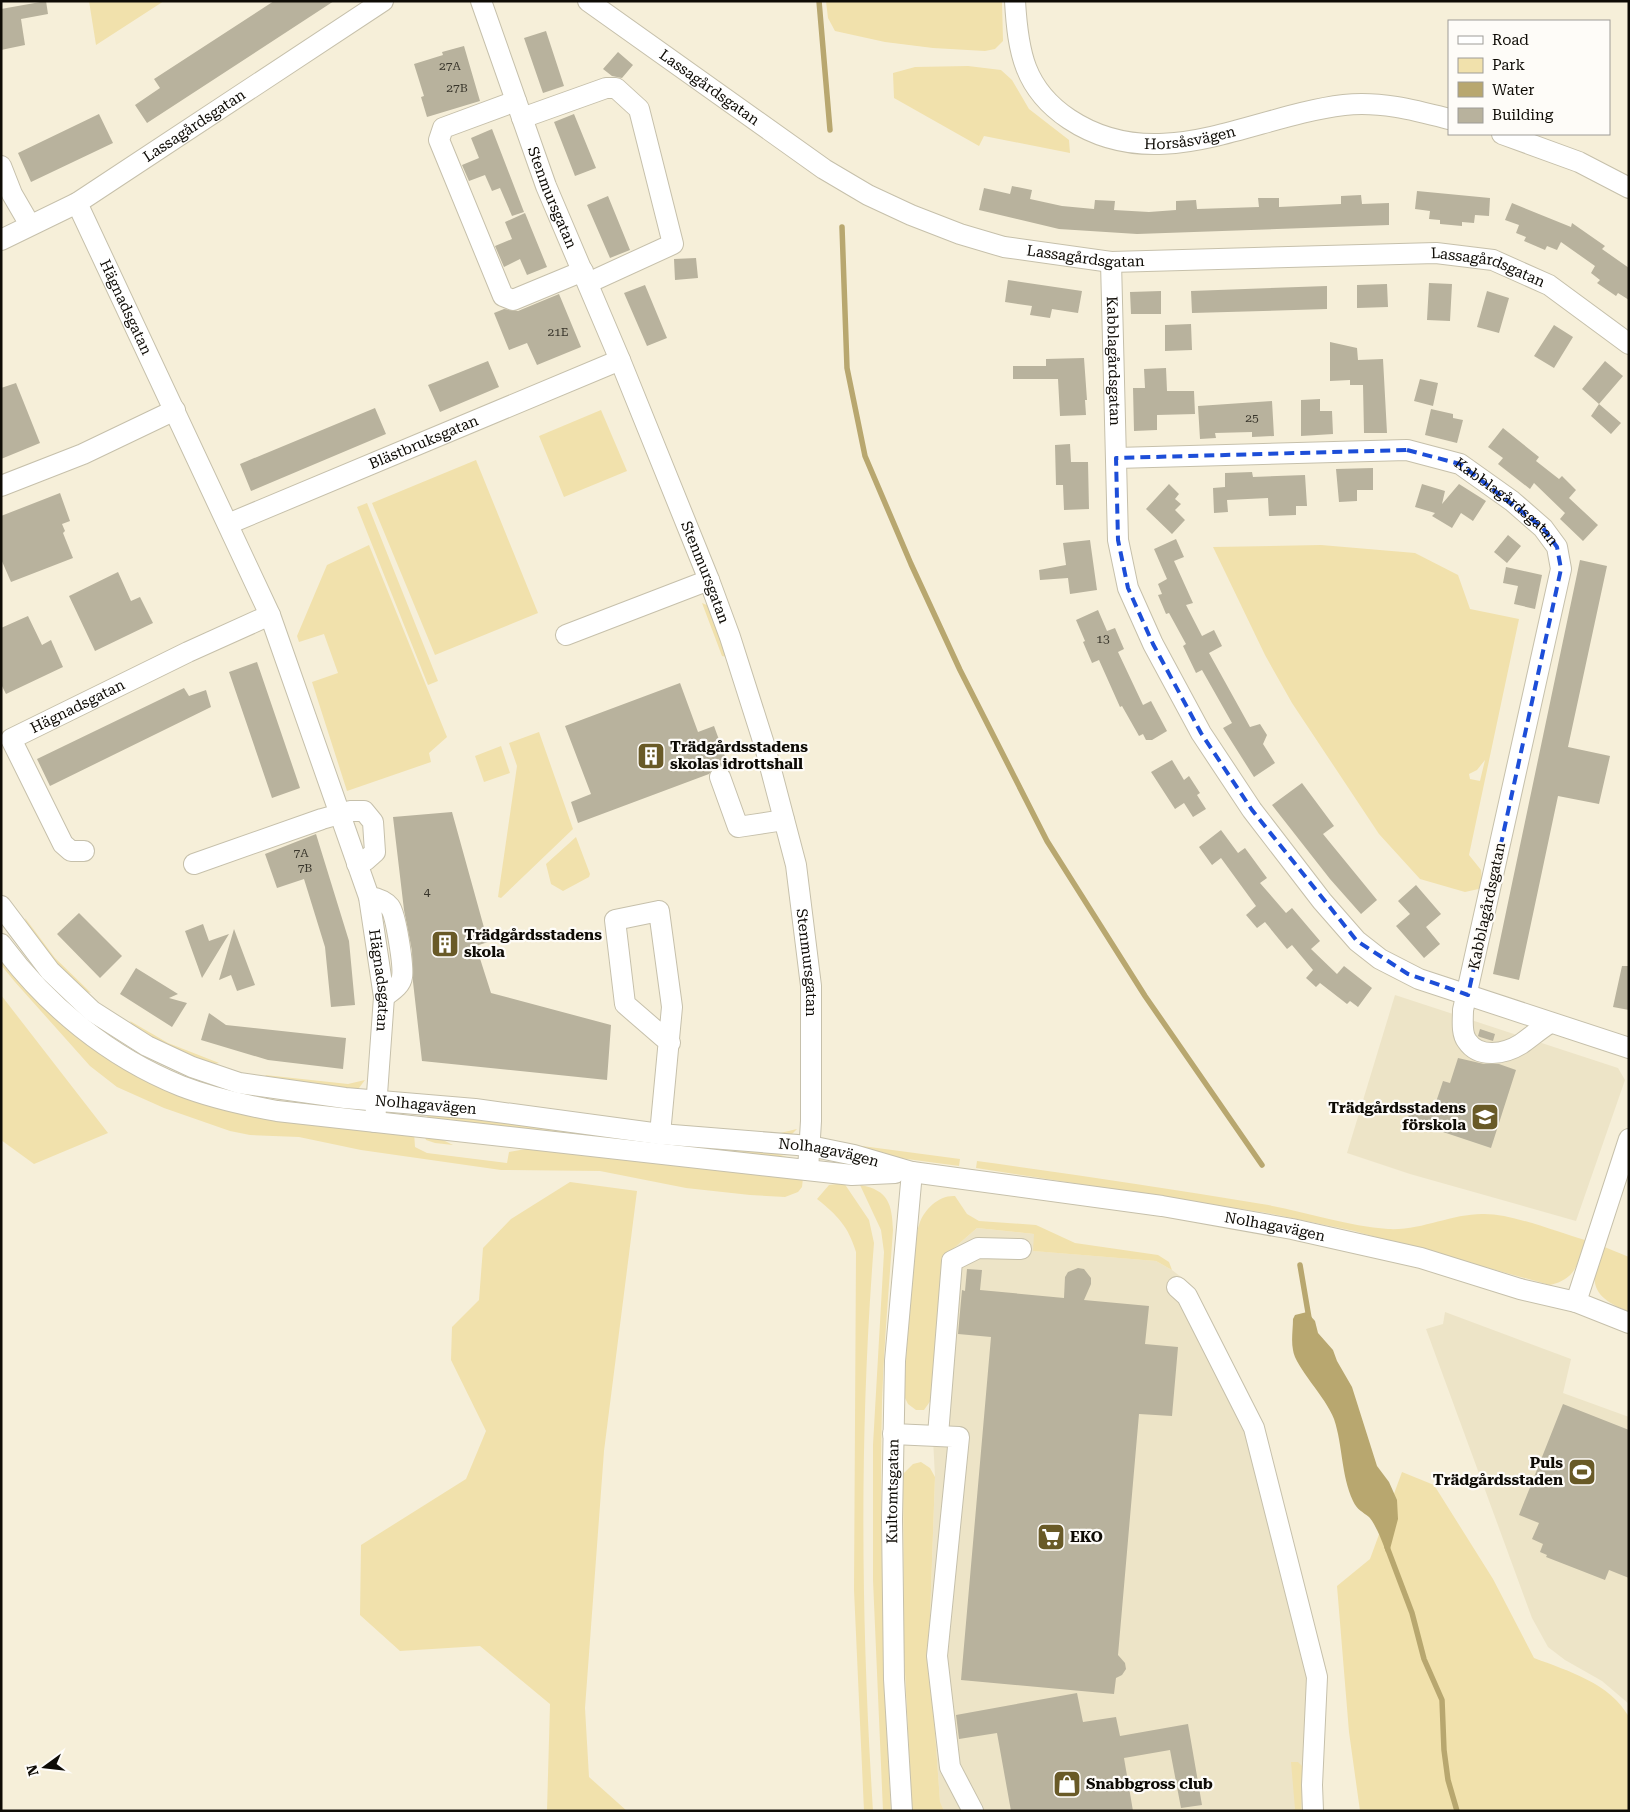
<svg xmlns="http://www.w3.org/2000/svg" width="1630" height="1812" font-family="'Roboto Serif',serif">
<style>
.built{fill:#ede4c7}
.green{fill:#f1e1ac;fill-rule:evenodd}
.water{fill:#b8a76f}
.lines{fill:none;stroke-linecap:round;stroke-linejoin:round}
.stream{stroke:#b8a76f;stroke-width:5.5}
.building{fill:#b8b29d}
.minor-casing{stroke:#c6c0ab;stroke-width:22}
.minor{stroke:#fff;stroke-width:20}
.marked{fill:none;stroke:#1d4ed8;stroke-width:4;stroke-dasharray:10 6;stroke-linejoin:round}
.labels{text-anchor:middle;dominant-baseline:central;stroke-width:4.5;stroke-linejoin:round;paint-order:stroke}
.number-label{font-size:12px;fill:#38352b}
.street-label{font-size:15px;fill:#0e0b05;stroke:#fefcf8}
.poi-label{font-size:15px;font-weight:bold;fill:#0e0b05;stroke:#fefcf8;text-anchor:start}
</style>
<rect width="100%" height="100%" fill="#f6efd9"/>
<path class="built" d="M1395,995L1618,1068L1625,1080L1576,1221L1410,1174L1347,1153Z
M977,1228L1034,1234V1251L1156,1261L1172,1270L1190,1284L1261,1425L1327,1672L1320,1794L1311,1811H944L940,1803L929,1646L935,1477L931,1400L946,1255Z
M1445,1312L1571,1359L1563,1393L1629,1417V1704L1602,1681L1565,1660L1548,1647L1532,1618L1426,1329L1443,1324Z"/>
<path class="green" d="M89,1H164L96,45Z
M826,1H1002L1003,41L995,49L985,51L933,48L885,42L835,31L828,18Z
M968,66L1001,70L1012,80L1029,109L1069,140L1070,153L984,136L979,146L894,98L893,73L915,67Z
M601,410L627,471L564,497L539,436Z
M476,460L538,613L435,655L372,503Z
M367,503L438,681L428,685L357,507Z
M369,545L447,737L429,753L431,762L347,791L312,682L338,673L324,634L299,642L297,636L327,565Z
M1321,545L1415,553L1458,575L1470,609L1519,619L1469,855L1481,870L1483,888L1465,892L1420,879L1379,834L1292,703L1265,655L1213,547ZM1485,760L1480,781L1470,779L1469,774L1477,770Z
M702,603L709,606L727,657L722,656Z
M539,732L573,829L501,898L498,897L517,766L509,743Z
M501,746L510,773L484,782L475,756Z
M576,837L590,874L589,877L563,891L551,884L546,864Z
M25,918L55,958L91,993L77,989L29,934Z
M1,954L158,1082L414,1132L415,1147L427,1153L507,1163L509,1152L537,1147L803,1178L802,1187L798,1192L785,1197L750,1195L686,1188L600,1171L501,1170L361,1150L299,1137L250,1135L230,1131L164,1108L117,1087L90,1066L15,982L1,965Z
M1,995L108,1133L34,1164L1,1140Z
M130,1021L168,1043L219,1063L204,1066L136,1033Z
M265,1075L348,1084L365,1080L359,1088L346,1092L276,1084Z
M428,1112L774,1153L787,1157L785,1160L426,1124Z
M683,1125L776,1134L797,1129L788,1138L684,1129Z
M425,1137H437L453,1145L435,1143L426,1140Z
M862,1146L960,1159L959,1166L862,1153Z
M977,1161C1072,1174 1167,1188 1262,1204C1304,1211 1346,1226 1388,1229C1420,1231 1451,1214 1482,1214C1511,1213 1556,1232 1585,1240C1578,1264 1576,1279 1550,1285L1354,1231L1267,1213L976,1168Z
M570,1182L637,1191L604,1451L585,1708L589,1777L627,1811H547L550,1704L480,1646L400,1651L360,1615L361,1545L466,1479L486,1431L451,1360L452,1327L479,1300L483,1248L511,1219Z
M844,1183L869,1220L874,1243C859,1433 861,1621 873,1811H864L854,1590L856,1252C848,1226 838,1216 817,1199L829,1185Z
M860,1185C889,1190 892,1205 893,1230C889,1287 884,1344 882,1401C879,1538 884,1674 891,1811H883L873,1580V1445L884,1252L881,1230Z
M955,1196L967,1214L979,1221L1036,1225L1075,1243L1158,1255L1169,1262L1172,1270L1156,1261L1033,1251L1034,1234L977,1228L946,1255L931,1400L924,1410H916L908,1404L904,1396C906,1352 909,1308 914,1264C915,1251 915,1235 920,1222C925,1209 939,1195 955,1196Z
M1602,1246L1629,1257V1312C1590,1296 1589,1283 1602,1246Z
M921,1462L930,1468L935,1477L929,1646L940,1802L944,1811H912L904,1652L903,1474L913,1464Z
M1402,1472L1434,1485L1493,1579L1534,1658C1568,1671 1610,1683 1629,1717V1811H1360L1349,1732L1337,1586L1370,1559Z
M1291,1762H1298L1303,1767L1301,1811H1290L1295,1809Z"/>
<path class="water" d="M1307,1312L1315,1321L1318,1333L1333,1350L1337,1361L1352,1387L1377,1466L1389,1482L1397,1500L1398,1519L1389,1553L1386,1552C1383,1543 1375,1523 1369,1517C1363,1512 1357,1510 1353,1501C1341,1475 1343,1446 1334,1419C1326,1397 1295,1367 1293,1350C1291,1340 1293,1329 1293,1319L1295,1315Z"/>
<g class="lines">
<path class="stream" d="M819,1L830,130
M842,227L847,368L865,456L911,564L960,670L1047,841L1145,996L1262,1165
M1300,1265L1309,1318
M1387,1547L1412,1613L1424,1659L1442,1700L1444,1750L1448,1780L1457,1811"/>
</g>
<path class="building" d="M46,1L48,14L21,19L25,45L1,50V9Z
M274,1H334L147,123L135,105L160,88L154,79Z
M546,31L564,86L543,93L524,38Z
M464,46L480,101L427,117L421,97L424,96L414,64L443,55L442,52Z
M618,52L633,65L622,78L612,76L603,69Z
M99,114L113,143L31,182L18,153Z
M574,114L596,168L575,176L554,122Z
M492,129L524,212L512,216L500,188L492,191L485,175L469,181L462,165L479,158L471,138Z
M1012,186L1032,190L1030,199L1062,206L1094,209L1095,200L1115,201L1114,210L1149,212L1176,210V201L1196,200L1197,209L1259,207L1258,198H1279V207L1341,204V196L1361,195L1362,204L1389,203V225L1137,234L1059,229L979,210L984,188L1010,194Z
M1417,191L1490,198L1489,216L1475,215L1474,223L1462,222V226L1440,224V220L1429,219L1430,211L1415,209Z
M608,196L630,250L610,258L587,205Z
M1512,203L1571,227L1572,223L1605,246L1602,249L1629,268V300L1618,293L1616,296L1597,283L1600,280L1591,273L1595,266L1561,242L1557,250L1547,246L1545,250L1524,241L1526,237L1516,233L1519,225L1505,220Z
M525,213L547,267L527,275L520,259L504,267L495,246L512,239L505,222Z
M696,258L698,278L675,280L674,259Z
M1008,280L1082,291L1078,313L1052,309L1050,318L1030,315L1032,306L1005,302Z
M1429,283L1452,284L1450,321L1427,320Z
M1387,284L1388,307L1357,308V285Z
M645,285L667,338L647,346L624,293Z
M1327,286V309L1192,313L1191,291Z
M1161,291V314H1131L1130,292Z
M1487,291L1509,298L1499,333L1477,327Z
M559,294L581,347L537,365L527,343L509,350L494,313L504,309L518,311Z
M1191,324L1192,350L1165,351V325Z
M1554,325L1573,337L1554,368L1534,356Z
M1330,342L1357,348L1358,360L1383,359L1387,433H1364L1363,385H1350V380L1330,381Z
M1084,358L1087,400H1085L1086,415L1060,416L1058,379H1013V366H1046V359Z
M488,361L499,387L440,412L428,385Z
M1605,361L1623,376L1599,404L1621,423L1611,434L1591,416L1599,404L1582,389Z
M1166,368L1167,391H1194L1195,414L1157,415V430L1134,431L1133,388H1145L1144,369Z
M1420,379L1438,383L1433,406L1414,401Z
M16,383L40,443L1,459V388Z
M1320,399V411H1332L1333,434L1301,436V400Z
M1272,401L1274,436L1252,437V432L1215,433L1216,438L1200,439L1198,406Z
M375,408L386,434L251,491L240,464Z
M1431,409L1453,414V418L1463,420L1457,443L1425,435Z
M1503,428L1539,457L1536,461L1559,479L1562,476L1576,490L1569,498L1598,525L1583,541L1560,519L1565,513L1534,483L1530,489L1498,464L1503,458L1488,447Z
M1070,444L1071,462H1088L1089,509L1064,510L1063,485H1056L1055,445Z
M1373,468V490H1357V501L1339,502L1336,469Z
M1252,472L1253,477L1305,475L1307,506H1296V515L1269,516L1268,498L1227,500L1228,512L1214,513L1213,488L1225,487V473Z
M1169,484L1179,494L1175,499L1181,504L1175,510L1185,520L1172,534L1146,509Z
M1422,484L1445,491L1442,504L1459,484L1486,501L1473,521L1461,513L1452,528L1432,516L1435,513L1415,507Z
M60,493L70,521L62,524L65,531L63,533L73,558L11,582L1,559V516Z
M1508,535L1521,546L1507,563L1494,552Z
M1176,539L1184,557L1174,561L1193,603L1186,605L1202,636L1214,630L1222,646L1209,653L1250,727L1260,724L1267,735L1263,744L1275,763L1254,777L1223,728L1232,723L1202,670L1196,673L1183,646L1186,644L1169,613L1166,614L1158,595L1162,594L1158,584L1167,579L1154,549Z
M1090,540L1097,590L1070,594L1068,578L1040,580L1039,570L1066,565L1063,543Z
M1580,560L1607,566L1568,747L1610,756L1599,804L1558,796L1519,980L1493,974Z
M1506,567L1542,575L1535,609L1514,604L1518,586L1503,583Z
M118,572L131,601L140,597L153,623L95,651L69,596Z
M1098,610L1107,631L1115,628L1124,649L1118,652L1143,705L1151,701L1167,731L1152,740H1146L1143,734L1139,736L1122,706L1120,707L1099,660L1092,663L1083,642L1085,641L1076,620Z
M28,616L42,645L51,640L63,667L6,694L1,684V628Z
M257,662L300,788L272,798L229,672Z
M680,683L698,732L714,726L729,767L716,766L709,774L578,823L571,802L591,794L565,726Z
M184,688L189,696L206,690L211,707L50,786L37,759Z
M1172,760L1184,780L1189,776L1200,793L1197,795L1206,809L1193,817L1184,803L1175,809L1151,772Z
M1302,783L1334,826L1323,834L1377,900L1361,914L1330,879L1272,805Z
M452,812L488,942L476,946L491,993L611,1025L607,1080L422,1061L413,982L412,951L404,910L393,817Z
M1221,830L1238,853L1245,848L1267,878L1260,883L1286,913L1292,908L1320,941L1311,949L1337,974L1344,966L1372,988L1358,1007L1350,1001L1347,1004L1320,983L1316,987L1306,978L1313,970L1292,945L1287,949L1265,922L1257,928L1246,915L1256,906L1221,858L1212,865L1199,847Z
M316,834L349,941L355,1005L331,1007L325,947L304,879L277,888L265,854Z
M1416,885L1441,914L1426,927L1440,944L1424,958L1396,926L1410,914L1398,901Z
M79,913L122,956L100,978L57,934Z
M203,924L209,941L229,934L202,978L185,931Z
M234,929L255,985L237,991L231,975L219,980Z
M1622,966H1629V1010L1613,1007Z
M136,968L178,994L169,998L187,1003L172,1027L120,994Z
M209,1013L226,1025L346,1038L343,1069L268,1060L201,1040Z
M1480,1029L1495,1034L1493,1041L1480,1037L1478,1036Z
M1458,1058L1484,1064H1499L1516,1070L1491,1148L1407,1120L1413,1104L1433,1111L1443,1081L1450,1083Z
M1078,1268L1084,1269L1091,1278V1284L1084,1300L1149,1306L1145,1344L1178,1347L1172,1416L1139,1414L1118,1655L1125,1663L1126,1669L1122,1675L1116,1678L1114,1694L961,1680L991,1337L958,1334L962,1290L965,1291L967,1269L982,1270L980,1290L1064,1298L1065,1277L1068,1272Z
M1563,1404L1629,1430V1578L1609,1570L1605,1580L1546,1557L1547,1555L1540,1552L1543,1544L1532,1539L1539,1523L1519,1515Z
M1077,1693L1083,1722L1116,1717L1120,1736L1188,1724L1202,1805L1181,1808L1170,1750L1124,1758L1133,1811H1011L997,1733L959,1739L956,1715Z"/>
<g class="lines">
<defs>
<g id="minor">
<path id="s1" d="M481,1L546,186L620,360L709,580L730,637L765,747L796,865L811,986V1121L808,1170"/>
<path id="s2" d="M588,1L824,169L868,195L911,215L960,234L1004,247L1111,262L1436,253L1493,260L1549,285L1629,344"/>
<path id="s3" d="M1015,1C1018,52 1024,89 1069,119C1158,178 1251,116 1344,105C1380,101 1414,110 1449,119"/>
<path d="M516,101L443,128L439,140L503,296L513,300L583,271"/>
<path d="M522,118L606,88H616L639,109L673,244L588,283"/>
<path d="M1502,134L1579,162L1629,188"/>
<path d="M1,166L12,194L30,225"/>
<path id="s4" d="M77,203L270,615L369,897L384,997L375,1122"/>
<path id="s5" d="M1,240L77,203L383,1"/>
<path id="s6" d="M1111,262L1118,540L1128,588L1153,644L1201,733L1252,810L1322,901L1357,941L1380,959L1419,979L1629,1048"/>
<path id="s7" d="M1116,458L1407,450L1460,464L1512,501L1543,528L1557,547L1561,569L1463,1010C1463,1020 1461,1033 1467,1041C1479,1059 1505,1054 1521,1044C1531,1037 1540,1029 1550,1023"/>
<path d="M1,486L83,454L175,410"/>
<path id="s8" d="M228,524L620,360"/>
<path d="M566,635L709,580"/>
<path d="M720,777L738,827L784,820"/>
<path id="s9" d="M84,851H71L63,844L11,739L188,652L270,615"/>
<path d="M194,864L322,819L350,811H364L373,822L375,852L366,860L357,864"/>
<path d="M369,897C376,898 385,901 390,907C396,915 404,967 402,977C401,986 390,992 384,997"/>
<path id="s10" d="M1,906L50,971L92,1011L147,1046L192,1067L239,1083L345,1098L475,1109L660,1134L810,1146L854,1155L912,1172L1162,1206L1292,1229L1421,1258L1520,1289L1576,1302L1629,1323"/>
<path d="M1,944C47,1006 109,1057 181,1086C212,1098 244,1105 277,1111L779,1167L852,1175L895,1173"/>
<path d="M660,1134L672,1007L659,911L615,920L625,1004L670,1043"/>
<path d="M1177,1287L1187,1296L1254,1428L1317,1677L1312,1785L1313,1811"/>
<path d="M1576,1302L1629,1139"/>
<path d="M893,1434L959,1437L937,1656L950,1767L973,1811"/>
<path d="M938,1435L952,1261L978,1248L1021,1249"/>
<path id="s11" d="M902,1811L894,1679L892,1519L895,1361L912,1172"/>
</g>
</defs>
<use href="#minor" class="minor-casing"/>
<use href="#minor" class="minor"/>
</g>
<path class="marked" d="M1407,450L1460,464L1543,528L1557,547L1561,569L1468,995L1408,974L1357,941L1252,810L1201,733L1153,644L1128,588L1118,540L1116,458Z"/>
<defs>
<symbol id="building-square" viewBox="-11 -11 22 22"><rect x="-9" y="-9" width="18" height="18" rx="4" fill="#695a27" stroke="#fefcf8"/><path d="M-4-6H4V6H1V3H-1V6H-4ZM-2.5-4.3h1.7v1.8h-1.7ZM.8-4.3h1.7v1.8H.8ZM-2.5-1h1.7V.8h-1.7ZM.8-1h1.7V.8H.8Z" fill="#fff"/></symbol>
<symbol id="school-square" viewBox="-11 -11 22 22"><rect x="-9" y="-9" width="18" height="18" rx="4" fill="#695a27" stroke="#fefcf8"/><path d="M0-5L7-2L0 1L-7-2ZM-4 1L0 2.5L4 1V4Q0 6-4 4Z" fill="#fff"/></symbol>
<symbol id="stadium-square" viewBox="-11 -11 22 22"><rect x="-9" y="-9" width="18" height="18" rx="4" fill="#695a27" stroke="#fefcf8"/><path d="M0-5a6.5 5 0 1 0 0 10a6.5 5 0 1 0 0-10ZM-3.5-1.8h7v3.6h-7Z" fill="#fff"/></symbol>
<symbol id="supermarket-square" viewBox="-11 -11 22 22"><rect x="-9" y="-9" width="18" height="18" rx="4" fill="#695a27" stroke="#fefcf8"/><path d="M-6-5.5h2.5l.6 2H6L4.5 2H-2.5L-4.4-4H-6ZM-1.5 3.2a1.3 1.3 0 1 0 .1 0ZM3 3.2a1.3 1.3 0 1 0 .1 0Z" fill="#fff"/></symbol>
<symbol id="shop-square" viewBox="-11 -11 22 22"><rect x="-9" y="-9" width="18" height="18" rx="4" fill="#695a27" stroke="#fefcf8"/><path d="M-5-2.5h2.3a2.7 3.5 0 0 1 5.4 0H5L5.5 6h-11ZM-1.5-2.5h3a1.5 2.3 0 0 0-3 0Z" fill="#fff"/></symbol>
</defs>
<g fill-rule="evenodd">
<use href="#building-square" x="635" y="740" width="32" height="32"/>
<use href="#building-square" x="429" y="928" width="32" height="32"/>
<use href="#school-square" x="1469" y="1101" width="32" height="32"/>
<use href="#stadium-square" x="1566" y="1456" width="32" height="32"/>
<use href="#supermarket-square" x="1035" y="1521" width="32" height="32"/>
<use href="#shop-square" x="1051" y="1768" width="32" height="32"/>
</g>
<g class="labels">
<g class="number-label">
<text x="450" y="66">27A</text>
<text x="457" y="88">27B</text>
<text x="558" y="332">21E</text>
<text x="1252" y="418">25</text>
<text x="1103" y="639">13</text>
<text x="301" y="853">7A</text>
<text x="305" y="868">7B</text>
<text x="427" y="892">4</text>
</g>
<g class="street-label">
<text stroke="none"><textPath href="#s2" startOffset="149">Lassagårdsgatan</textPath></text>
<text stroke="none"><textPath href="#s5" startOffset="225">Lassagårdsgatan</textPath></text>
<text stroke="none"><textPath href="#s3" startOffset="262">Horsåsvägen</textPath></text>
<text stroke="none"><textPath href="#s1" startOffset="209">Stenmursgatan</textPath></text>
<text stroke="none"><textPath href="#s2" startOffset="569">Lassagårdsgatan</textPath></text>
<text stroke="none"><textPath href="#s2" startOffset="974">Lassagårdsgatan</textPath></text>
<text stroke="none"><textPath href="#s4" startOffset="115">Hägnadsgatan</textPath></text>
<text stroke="none"><textPath href="#s6" startOffset="99">Kabblagårdsgatan</textPath></text>
<text stroke="none"><textPath href="#s8" startOffset="212">Blästbruksgatan</textPath></text>
<text stroke="none"><textPath href="#s7" startOffset="406">Kabblagårdsgatan</textPath></text>
<text stroke="none"><textPath href="#s1" startOffset="614">Stenmursgatan</textPath></text>
<text stroke="none"><textPath href="#s9" startOffset="215">Hägnadsgatan</textPath></text>
<text transform="translate(1487 906) rotate(-78)">Kabblagårdsgatan</text>
<text stroke="none"><textPath href="#s1" startOffset="1019">Stenmursgatan</textPath></text>
<text stroke="none"><textPath href="#s4" startOffset="838">Hägnadsgatan</textPath></text>
<text stroke="none"><textPath href="#s10" startOffset="492">Nolhagavägen</textPath></text>
<text stroke="none"><textPath href="#s10" startOffset="898">Nolhagavägen</textPath></text>
<text stroke="none"><textPath href="#s10" startOffset="1351">Nolhagavägen</textPath></text>
<text stroke="none"><textPath href="#s11" startOffset="320">Kultomtsgatan</textPath></text>
</g>
<g class="poi-label">
<text x="670" y="747">Trädgårdsstadens<tspan x="670" dy="17">skolas idrottshall</tspan></text>
<text x="464" y="935">Trädgårdsstadens<tspan x="464" dy="17">skola</tspan></text>
<text x="1466" y="1108" text-anchor="end">Trädgårdsstadens<tspan x="1466" dy="17">förskola</tspan></text>
<text x="1563" y="1463" text-anchor="end">Puls<tspan x="1563" dy="17">Trädgårdsstaden</tspan></text>
<text x="1070" y="1537">EKO</text>
<text x="1086" y="1784">Snabbgross club</text>
</g>
</g>
<rect width="1630" height="1812" fill="none" stroke="#0e0b05" stroke-width="5"/>
<rect x="1448" y="20" width="162" height="115" fill="#fefcf8" stroke="#9e9c97"/>
<rect x="1458" y="36" width="25" height="8" fill="#ffffff" stroke="#9e9c97"/>
<text x="1492" y="45" font-size="15" fill="#0e0b05">Road</text>
<rect x="1458" y="58" width="25" height="15" fill="#f1e1ac" stroke="#9e9c97"/>
<text x="1492" y="70" font-size="15" fill="#0e0b05">Park</text>
<rect x="1458" y="82" width="25" height="15" fill="#b8a76f" stroke="#9e9c97"/>
<text x="1492" y="95" font-size="15" fill="#0e0b05">Water</text>
<rect x="1458" y="108" width="25" height="15" fill="#b8b29d" stroke="#9e9c97"/>
<text x="1492" y="120" font-size="15" fill="#0e0b05">Building</text>
<g transform="translate(45 1767) rotate(255)" stroke="#fefcf8" stroke-width="4" paint-order="stroke">
<path d="M0-4L9 19L0 12L-9 19Z" fill="#0e0b05"/>
<text y="-8" font-size="14" font-weight="bold" text-anchor="middle" fill="#0e0b05">N</text>
</g>
</svg>
